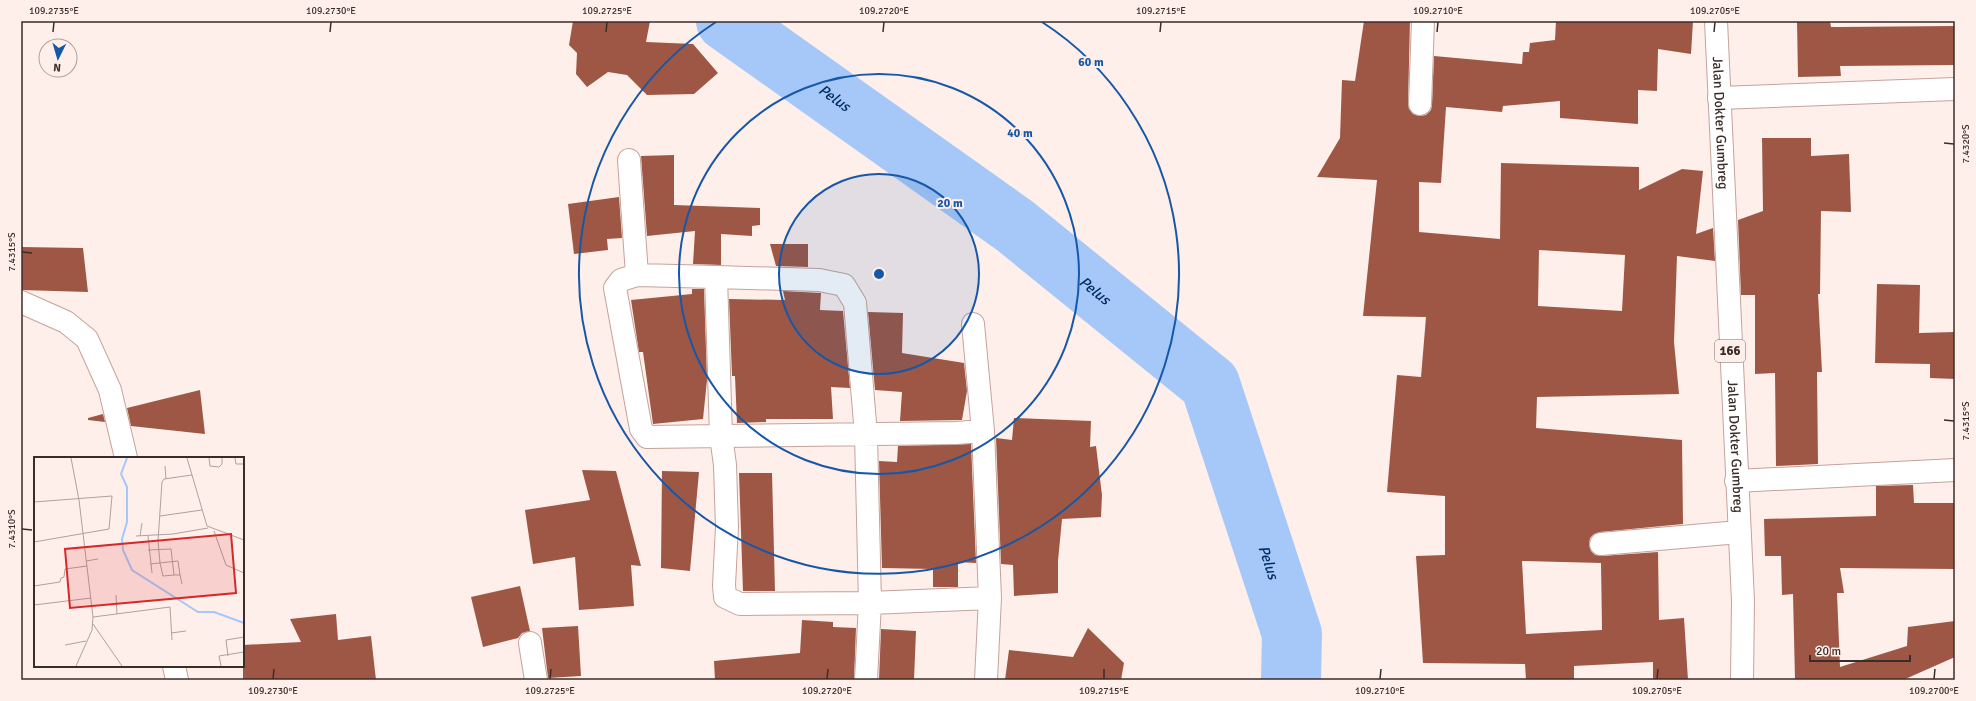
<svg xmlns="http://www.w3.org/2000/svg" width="1976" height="701" font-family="Signika,sans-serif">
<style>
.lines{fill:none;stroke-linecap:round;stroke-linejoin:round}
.river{stroke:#a5c8f9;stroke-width:60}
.building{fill:#9e5745;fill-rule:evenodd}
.minor-casing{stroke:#c5a39a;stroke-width:24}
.major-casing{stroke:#c5a39a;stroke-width:24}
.minor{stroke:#fff;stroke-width:22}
.major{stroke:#fff;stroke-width:22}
.ticks{fill:none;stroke:#3a2d29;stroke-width:1.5}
.ring{fill:none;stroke:#1757a7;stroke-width:2}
.labels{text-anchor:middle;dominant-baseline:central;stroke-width:4;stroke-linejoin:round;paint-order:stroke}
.shield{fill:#feefeb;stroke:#756763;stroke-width:1}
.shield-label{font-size:13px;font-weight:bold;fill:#3a2d29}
.street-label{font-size:14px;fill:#3a2d29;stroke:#feefeb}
.water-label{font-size:15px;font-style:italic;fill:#012b5e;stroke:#feefeb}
.inset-river{fill:none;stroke:#a5c8f9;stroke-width:2}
.inset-road{fill:none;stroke:#b0a19d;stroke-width:1}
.view{fill:#d62828;fill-opacity:0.15;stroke:#d62828;stroke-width:2}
.inset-edge{fill:none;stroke:#3a2d29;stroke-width:2}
.centre{fill:#1757a7;stroke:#feefeb;stroke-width:2}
.ring-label{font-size:12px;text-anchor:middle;font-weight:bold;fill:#1757a7;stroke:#feefeb;stroke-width:4;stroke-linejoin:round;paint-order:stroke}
.neatline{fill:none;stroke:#3a2d29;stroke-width:1.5}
.ticks-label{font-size:10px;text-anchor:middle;fill:#3a2d29}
</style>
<rect width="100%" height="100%" fill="#feefeb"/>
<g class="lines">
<path class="river" id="s1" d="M726,21L1015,226L1210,384L1292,634L1291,680"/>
</g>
<path class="building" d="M573,21H650L646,42L693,44L718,73L694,94L647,95L627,75L608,72L587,87L576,74L577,53L569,45Z
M1364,21H1410L1408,104L1409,109L1413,114L1420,116L1426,115L1431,110L1432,105L1434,56L1522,64L1523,52H1529L1530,43L1555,40L1556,21H1693L1691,54L1658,49L1657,91L1638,90V124L1560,118V101L1503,106L1502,112L1446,107L1441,183L1419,182V232L1500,239L1501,163L1639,167V190L1682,169L1703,171L1696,234L1713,228L1715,261L1677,256L1674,342L1679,394L1537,397L1536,428L1682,440L1683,524L1600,532L1594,534L1590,538L1589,545L1591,551L1595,555L1602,556L1658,552L1659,620L1684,618L1688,680H1653V662L1574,666V680H1526L1525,664L1423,663L1416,556L1445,555V496L1387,492L1397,375L1421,377L1426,317L1363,316L1377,180L1317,177L1340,138L1342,80L1355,81ZM1539,250L1625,255L1622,311L1538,306ZM1522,561L1601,563L1602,630L1526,634Z
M1797,21H1830L1831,27H1839L1955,26V65L1840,66L1841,76L1798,77Z
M1762,138H1811V156L1849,154L1851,212L1821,211L1820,294H1818L1822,372H1817L1818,464L1776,466L1775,373L1755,374V295H1741L1738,220L1763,211Z
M674,155V205L760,208V225L752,226V236L721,234V265L693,264L695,231L647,236L641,156Z
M619,197L622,238L607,239L608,250L574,254L568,204Z
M770,244H808V267L776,266Z
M21,247L83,248L88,292L21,290Z
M1877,284L1920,285L1919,333L1955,332V379L1930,378V364L1875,363Z
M692,289H704L707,380L703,419L653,424L643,352H639L631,300L692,294Z
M783,291L821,293L820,310L843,311L850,388L831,387L833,419H766V422L737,423L735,376H732L729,299L785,300Z
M868,312L903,313L902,353L964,363L967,391L962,420L900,421L902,392L875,390Z
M200,390L205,434L131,426L127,408Z
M103,414L105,422L88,420V418Z
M1014,418L1091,421L1090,447L1096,446L1102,495L1101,517L1062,519L1058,561V593L1014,596L1013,565L1001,564L996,438L1012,440Z
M971,444L976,563L958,562V587H933V569L882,568L879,461L897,462L898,446Z
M582,470L616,471L641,566L631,565L634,606L579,610L575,557L533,564L525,510L590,500Z
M662,471L699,472L690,571L661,568Z
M739,473H772L775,591H743Z
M1913,485L1914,503H1955V569L1840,568L1844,593H1837L1840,667L1907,646L1908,627L1955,621V657L1903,680H1795L1793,594L1782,595L1781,556H1765L1764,519L1876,516V486Z
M520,586L530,631L522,633L518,638L483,647L471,597Z
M336,614L338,640L371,636L376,680H243V645L301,642L290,619Z
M802,620L833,622V627L856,628L854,680H715L714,661L800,653Z
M578,626L581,676L548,678L542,628Z
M1088,628L1124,663L1121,680H1005L1009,650L1073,657Z
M881,629L916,631L914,680H879Z"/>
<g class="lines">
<defs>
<path id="minor" d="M1719,98L1955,89
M1420,104L1423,21
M629,160L637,275L716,277L721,436L725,465L727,527L724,585L725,597L740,604L870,603L990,598
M637,275L621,280L615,288L641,429L647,437L956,433L983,431
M716,277L819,280L844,285L855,303L866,435L870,603L866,680
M21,302L66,322L87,339L110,390L126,458
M973,324L983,431L990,598L986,680
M1736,481L1955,470
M1601,544L1739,532
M530,643L536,680
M174,666L177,680"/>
<g id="major">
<path id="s2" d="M1716,21L1743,601L1742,680"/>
</g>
</defs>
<use href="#minor" class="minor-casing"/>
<use href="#major" class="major-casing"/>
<use href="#minor" class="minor"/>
<use href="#major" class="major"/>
</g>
<path class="ticks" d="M53,32L54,22M330,32L331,22M606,32L607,22M883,32L884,22M1160,32L1161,22M1437,32L1438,22M1714,32L1715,22M1944,143L1954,144M22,252L32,253M1944,420L1954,421M22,529L32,530M273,679L274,669M550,679L551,669M827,679L828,669M1104,679V669M1380,679L1381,669M1657,679L1658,669M1934,679L1935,669"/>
<circle cx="879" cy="274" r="100" fill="#1757a7" fill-opacity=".12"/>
<g class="ring">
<circle cx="879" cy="274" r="100"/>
<circle cx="879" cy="274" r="200"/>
<path d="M1042 22A300 300 0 1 1 716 22"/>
</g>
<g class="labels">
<rect class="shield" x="1715" y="340" width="30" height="22" rx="3"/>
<g class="shield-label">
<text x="1730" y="351">166</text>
</g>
<g class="street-label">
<text stroke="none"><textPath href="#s2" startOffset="102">Jalan Dokter Gumbreg</textPath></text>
<text stroke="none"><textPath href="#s2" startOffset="426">Jalan Dokter Gumbreg</textPath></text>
</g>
<g class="water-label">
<text stroke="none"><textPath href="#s1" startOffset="133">Pelus</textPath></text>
<text stroke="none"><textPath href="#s1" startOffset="457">Pelus</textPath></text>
<text stroke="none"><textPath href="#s1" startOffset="793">Pelus</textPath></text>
</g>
</g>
<g transform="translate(34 457)">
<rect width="210" height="210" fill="#feefeb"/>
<path class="inset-river" d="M93,1L87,17L93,30V65L88,82L89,93L98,113L164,155H180L210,166"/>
<path class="inset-road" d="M37,1L45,43L59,160L58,173L42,209M153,1L173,69L210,83M175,1L176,9L185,10L188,7V1M201,1L202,7H210M131,9L132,22M0,45L78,39L75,72L0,85M126,59L168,53M180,74L192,108L210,116M102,79L139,77L174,71M106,79L108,66M114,79L118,116M114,93L137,92L140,118H146L148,127M52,104L64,102M116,107L144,104L146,118M140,118L129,119L126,106L124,84L128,25L130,22L158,18M0,129L26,125L27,121L30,120L31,112L53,109M82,138L83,157M0,148L57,141M59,160L136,150L138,183M59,167L88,209M137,176L152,174M31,188L52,184M194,199L192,183L210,180M187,209L185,199L210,195"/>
<path class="view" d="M197,77L202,136L36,151L31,92Z"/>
<rect width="210" height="210" class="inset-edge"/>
</g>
<circle cx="879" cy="274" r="6" class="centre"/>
<g class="ring-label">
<text x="1091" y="66">60 m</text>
<text x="1020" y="137">40 m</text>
<text x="950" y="207">20 m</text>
</g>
<rect width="1976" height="701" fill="none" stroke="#feefeb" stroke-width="44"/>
<g transform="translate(58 58) rotate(185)"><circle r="19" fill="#feefeb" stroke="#b0a19d"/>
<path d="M0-3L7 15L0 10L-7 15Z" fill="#1757a7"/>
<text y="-6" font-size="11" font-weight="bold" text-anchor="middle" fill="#3a2d29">N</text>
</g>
<path d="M1810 655v6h100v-6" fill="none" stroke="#3a2d29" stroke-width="2"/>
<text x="1816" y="655" font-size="12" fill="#3a2d29" stroke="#feefeb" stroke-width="3" paint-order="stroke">20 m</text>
<rect x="22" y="22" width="1932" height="657" class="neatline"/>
<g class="ticks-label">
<text x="54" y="14">109.2735°E</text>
<text x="331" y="14">109.2730°E</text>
<text x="607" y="14">109.2725°E</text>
<text x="884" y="14">109.2720°E</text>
<text x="1161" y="14">109.2715°E</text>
<text x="1438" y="14">109.2710°E</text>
<text x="1715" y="14">109.2705°E</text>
<text transform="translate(1965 144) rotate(-90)" y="4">7.4320°S</text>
<text transform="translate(11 252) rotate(-90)" y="4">7.4315°S</text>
<text transform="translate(1965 421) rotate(-90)" y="4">7.4315°S</text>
<text transform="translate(11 529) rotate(-90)" y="4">7.4310°S</text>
<text x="273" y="694">109.2730°E</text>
<text x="550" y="694">109.2725°E</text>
<text x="827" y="694">109.2720°E</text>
<text x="1104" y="694">109.2715°E</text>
<text x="1380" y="694">109.2710°E</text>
<text x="1657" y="694">109.2705°E</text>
<text x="1934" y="694">109.2700°E</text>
</g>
</svg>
